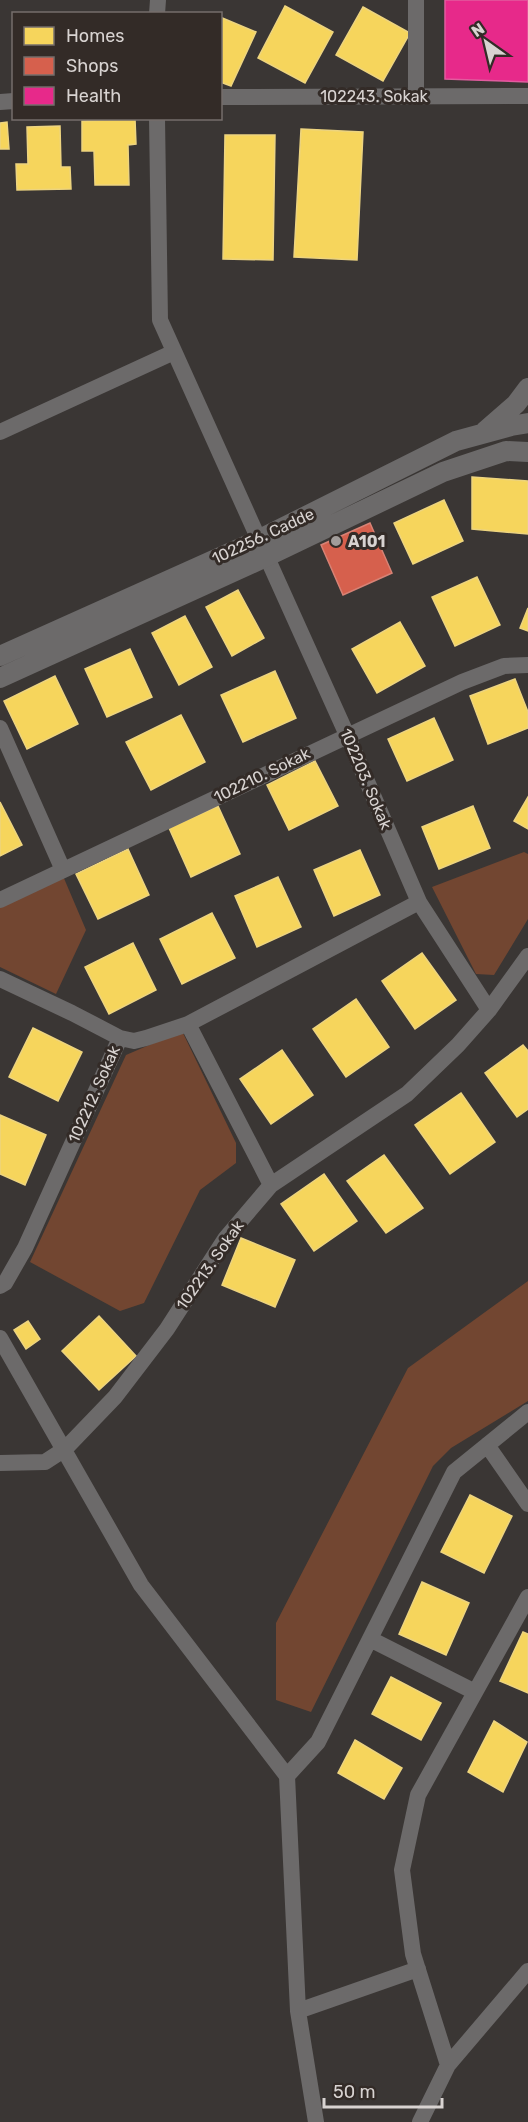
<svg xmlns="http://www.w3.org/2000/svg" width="528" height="2122" font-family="Rubik,sans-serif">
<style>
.green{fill:#724631}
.homes{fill:#f6d55c;stroke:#edd47f;stroke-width:1.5}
.shops{fill:#d6604d;stroke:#d78275;stroke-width:1.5}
.health{fill:#e7298a;stroke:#e25c9f;stroke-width:1.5}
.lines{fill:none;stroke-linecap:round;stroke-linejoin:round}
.minor{stroke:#6c6a6a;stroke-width:16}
.tertiary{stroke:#6c6a6a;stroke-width:20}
.poi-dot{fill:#a19c9a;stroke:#332b27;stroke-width:2}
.labels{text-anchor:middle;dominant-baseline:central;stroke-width:6;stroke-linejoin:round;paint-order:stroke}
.street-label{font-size:16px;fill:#d8d3d1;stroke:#332b27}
.poi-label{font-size:16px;font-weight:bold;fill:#d8d3d1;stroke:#332b27;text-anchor:start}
</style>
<rect width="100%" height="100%" fill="#3a3634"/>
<path class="green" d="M524,852L528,854V919L494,975L476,974L432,887Z
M63,876L86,930L56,994L0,967V906Z
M182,1031L236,1143V1163L200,1190L144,1303L120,1311L30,1262L126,1055Z
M528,1281V1401L451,1448L433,1466L311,1712L276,1700V1623L408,1368Z"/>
<path class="homes" d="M285,6L333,32L305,83L258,58Z
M363,7L410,33L383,81L336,55Z
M220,17L256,32L231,86L220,82Z
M135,119L136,144L128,145L129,185H95L94,151H82V121Z
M7,122L9,149H0V123Z
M60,126L61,167H70L71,189L17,190L16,164H28L27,127Z
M301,129L363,132L357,260L294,257Z
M225,135H275L273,260L223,259Z
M472,477L528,481V534L472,529Z
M444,500L463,541L413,564L394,523Z
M477,577L500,625L455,646L432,597Z
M238,590L264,638L232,656L206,607Z
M528,608V631L520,628Z
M185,616L212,667L179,685L152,633Z
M400,622L425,666L377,693L352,649Z
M130,649L152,697L107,717L85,669Z
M275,671L296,718L243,742L221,695Z
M55,676L78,724L27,749L4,701Z
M515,679L528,712V728L488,744L470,696Z
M181,715L205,762L151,790L126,742Z
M434,718L453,760L407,781L388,739Z
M315,761L338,806L289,830L267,785Z
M528,797V829L514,821Z
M0,802L22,845L0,856Z
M218,806L240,854L191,877L169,828Z
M473,806L490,848L439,869L422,827Z
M128,849L149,895L98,919L76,874Z
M360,850L380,895L334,916L314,870Z
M278,877L301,927L257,947L235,896Z
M212,913L235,958L182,984L160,939Z
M133,943L156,990L109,1014L85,967Z
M422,953L456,1000L415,1029L382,981Z
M356,999L389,1047L346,1077L313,1029Z
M33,1028L82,1052L58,1101L9,1077Z
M523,1045L528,1051V1109L517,1117L485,1073Z
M282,1050L313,1095L271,1124L240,1079Z
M461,1093L495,1142L450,1174L415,1125Z
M0,1115L46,1135L25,1185L0,1174Z
M384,1155L423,1208L386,1233L347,1181Z
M324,1174L357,1221L314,1251L281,1204Z
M241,1238L295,1260L275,1307L222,1285Z
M99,1316L136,1356L99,1390L62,1351Z
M28,1321L40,1339L26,1349L14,1330Z
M470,1495L512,1516L484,1573L441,1552Z
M422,1582L469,1603L446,1655L399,1634Z
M523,1632L528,1634V1693L500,1681Z
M391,1677L441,1703L421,1740L372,1714Z
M494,1721L527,1742L503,1792L468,1772Z
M355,1740L402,1768L384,1799L338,1773Z"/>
<path class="shops" d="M370,523L392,573L343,595L321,545Z"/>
<path class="health" d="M445,0H528V82L445,79Z"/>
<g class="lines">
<path class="minor" d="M416,0V96
M157,14L158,0
M220,97L528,96
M0,102L14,101
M157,118L160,320L347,735L419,902L489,1010
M0,432L174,352
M0,728L63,870
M0,900L462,682L504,666L528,665
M0,979L72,1013L120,1038
M188,1024L271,1185
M0,1286L5,1283L25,1248L120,1038L134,1041L146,1038L188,1024L419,902
M0,1338L141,1585L287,1776L298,2011L316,2122
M487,1445L528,1504
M0,1463L45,1462L65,1449L115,1397L167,1329L225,1239L271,1185L407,1094L458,1045L489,1010L528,956
M370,1639L475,1692
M287,1776L318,1742L454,1472L528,1412
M298,2011L418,1969
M448,2065L413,1954L402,1870L418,1795L528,1597
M420,2122L448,2065L528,1971"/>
<path class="tertiary" d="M485,431L516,404L528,388
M0,656L258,540L456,441L511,426L528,423
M0,678L266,557L443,472L506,451L528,452"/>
</g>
<circle class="poi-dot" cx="336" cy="541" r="6"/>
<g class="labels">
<g class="street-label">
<text x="374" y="96">102243. Sokak</text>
<text transform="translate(263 536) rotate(-25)">102256. Cadde</text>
<text transform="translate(262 775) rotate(-26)">102210. Sokak</text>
<text transform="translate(366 779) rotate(67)">102203. Sokak</text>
<text transform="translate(94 1094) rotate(-66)">102212. Sokak</text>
<text transform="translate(210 1265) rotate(-55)">102213. Sokak</text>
</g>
<g class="poi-label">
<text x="348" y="541">A101</text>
</g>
</g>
<rect x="12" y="12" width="210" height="108" fill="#332b27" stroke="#756e6b" stroke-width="1.5"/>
<rect x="24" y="27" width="30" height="18" fill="#f6d55c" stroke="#756e6b" stroke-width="1.5"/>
<text x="66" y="42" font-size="18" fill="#d8d3d1">Homes</text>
<rect x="24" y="57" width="30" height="18" fill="#d6604d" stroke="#756e6b" stroke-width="1.5"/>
<text x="66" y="72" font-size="18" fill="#d8d3d1">Shops</text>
<rect x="24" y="87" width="30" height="18" fill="#e7298a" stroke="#756e6b" stroke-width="1.5"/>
<text x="66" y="102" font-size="18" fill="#d8d3d1">Health</text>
<g transform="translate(486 42) rotate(326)" stroke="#332b27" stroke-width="4.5" paint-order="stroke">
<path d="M0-4.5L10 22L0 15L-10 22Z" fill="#d8d3d1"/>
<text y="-9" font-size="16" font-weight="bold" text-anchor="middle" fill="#d8d3d1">N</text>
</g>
<path d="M324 2098v9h118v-9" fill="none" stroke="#d8d3d1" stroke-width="3"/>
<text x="333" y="2098" font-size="18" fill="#d8d3d1" stroke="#332b27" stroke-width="4.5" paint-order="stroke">50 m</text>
</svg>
